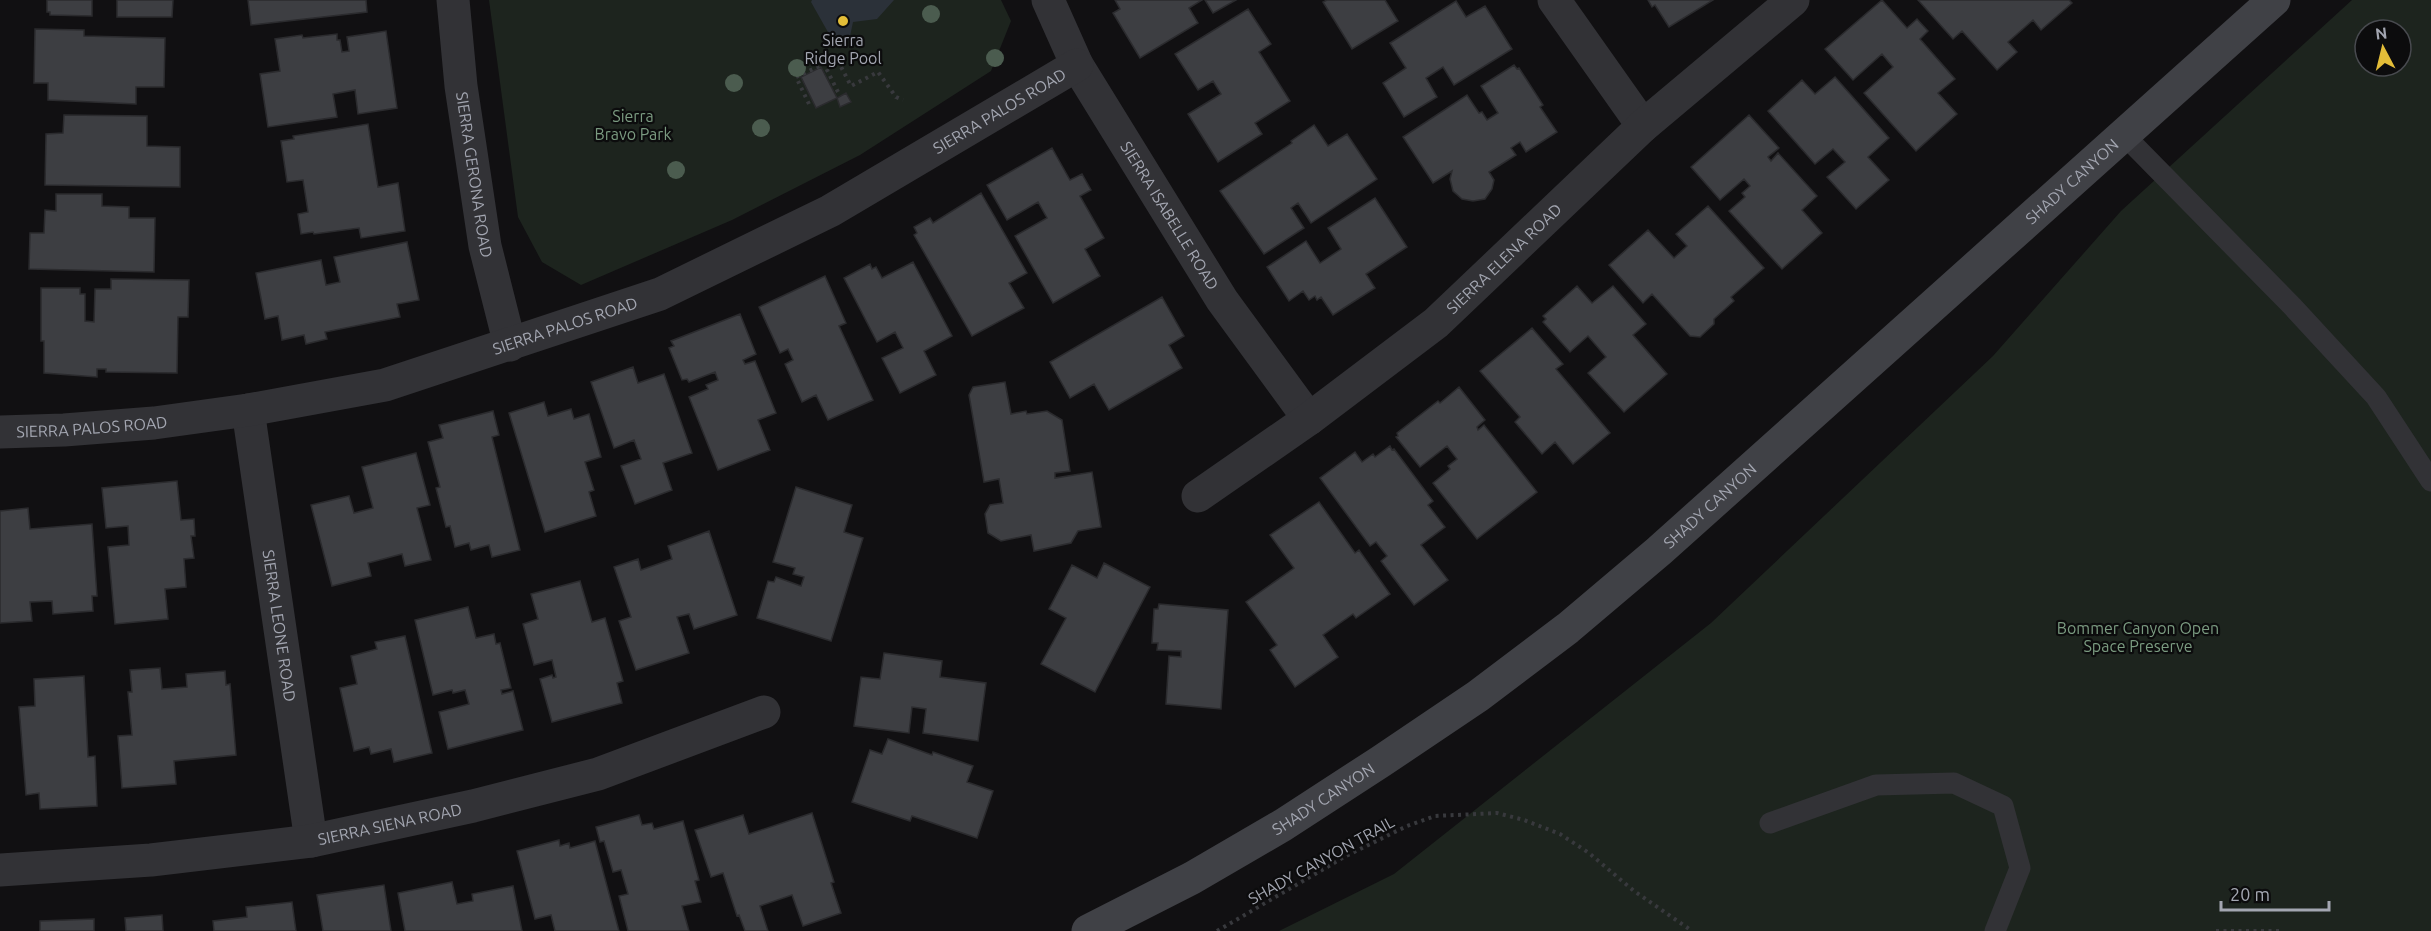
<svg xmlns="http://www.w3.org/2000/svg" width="2431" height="931" font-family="Ubuntu,sans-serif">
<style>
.green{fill:#1d241e;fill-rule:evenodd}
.water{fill:#2b3139}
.building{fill:#3d3e42;stroke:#2b2b2e;stroke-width:1.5}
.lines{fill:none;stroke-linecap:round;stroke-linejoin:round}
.path{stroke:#38393d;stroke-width:4;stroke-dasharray:3 4.5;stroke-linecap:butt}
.service{stroke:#323236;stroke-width:21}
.minor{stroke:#323236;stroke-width:33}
.secondary{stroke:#404146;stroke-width:33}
.tree{fill:#4b5c4f}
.poi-dot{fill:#e3bd38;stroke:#0c0c0d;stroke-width:2}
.labels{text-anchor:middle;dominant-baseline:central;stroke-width:4.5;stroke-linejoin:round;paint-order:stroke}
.poi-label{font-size:16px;fill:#a3a6b1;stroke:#0c0c0d}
.street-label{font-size:16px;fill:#a3a6b1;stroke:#0c0c0d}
.park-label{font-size:16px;fill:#7b9b81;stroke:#0c0c0d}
</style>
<rect width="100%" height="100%" fill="#111012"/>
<path class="green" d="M489,0H1001L1011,21L991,71L860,155L732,220L581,285L542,262L518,217Z
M2352,0H2431V931H1279L1394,874L1711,623L1993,356L2121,211ZM2365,30H2401V66H2365Z"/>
<path class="water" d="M812,0H894L877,19L853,22L849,41H833L811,2Z"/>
<path class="building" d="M47,0H92V16L50,15V12H47Z
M117,0H173L172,17H117Z
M248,0H366L367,12L251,25Z
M1115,0H1202L1189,8L1198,23L1140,58L1113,13L1120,9Z
M1205,0H1236L1213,13Z
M1327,0H1385L1398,21L1352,49L1323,2Z
M1648,0H1713L1669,27L1655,5L1652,7Z
M1882,0L1907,28L1917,19L1928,31L1920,39L1955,79L1938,93L1957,114L1916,151L1864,93L1893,67L1882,54L1853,80L1825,49Z
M1918,0H2069L2072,3L2041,30L2033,20L2008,42L2017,52L1997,70L1962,31L1953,39Z
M1456,1L1466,17L1485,6L1512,49L1454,85L1443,67L1426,78L1437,97L1404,117L1383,83L1406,68L1390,43Z
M1248,9L1271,44L1259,52L1290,101L1255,123L1262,134L1218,162L1188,114L1221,94L1213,81L1198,90L1175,54Z
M35,29L84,30V36L165,38L164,87H136V104L48,100V83H34Z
M386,31L397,108L358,114L355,90L333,94L337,117L268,127L260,74L280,71L275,39L302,35L303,38L337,34V40H340L342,52L349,51L347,37Z
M1514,65L1517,69L1519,68L1543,105L1540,107L1557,132L1526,152L1520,142L1511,148L1516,155L1489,172L1494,180L1492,189L1485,199L1473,201L1462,199L1453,191L1450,179L1452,171L1433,183L1403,137L1467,95L1479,113L1482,112L1487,120L1498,113L1481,86Z
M821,67L837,98L816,108L801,77Z
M1835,77L1889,138L1868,157L1889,180L1856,209L1827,177L1845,162L1833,149L1815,164L1768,111L1802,80L1815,94Z
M846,93L851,102L840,107L837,98Z
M64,115L147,116V146L180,147V187L45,185L46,134L63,133Z
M1749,115L1779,148L1768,157L1771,161L1778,153L1817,196L1802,210L1822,233L1782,269L1729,211L1745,197L1742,193L1750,186L1744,179L1720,200L1691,167Z
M368,124L378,187L398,183L405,231L361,238L359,228L314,234L313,232L301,234L298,214L308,212L303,180L287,182L281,141L294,139L293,136Z
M1314,125L1328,146L1347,134L1377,179L1311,223L1298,203L1291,208L1304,228L1264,254L1220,191L1292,143L1291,141Z
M1052,148L1070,180L1082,174L1091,190L1080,196L1104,238L1085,249L1100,276L1053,303L1015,236L1047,218L1038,202L1007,220L987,185Z
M981,193L1027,273L1009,283L1024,308L972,336L914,235L917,233L914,227L930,218L933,223Z
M56,194H102V206L129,207V218H155L154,272L29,269L30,233H44L45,210L56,211Z
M1375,198L1407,247L1366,274L1375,288L1333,315L1321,297L1317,300L1315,296L1309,300L1303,291L1289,301L1267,267L1306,241L1320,263L1341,249L1328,228Z
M1708,206L1764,268L1731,297L1734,301L1714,319V324L1700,337L1690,336L1652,294L1643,303L1609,265L1648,230L1674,258L1687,246L1676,234Z
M407,242L419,300L397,304L400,317L325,332L327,339L306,344L304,335L282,340L278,316L265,319L256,273L321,260L326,285L340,282L334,257Z
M913,262L952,336L924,351L936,375L900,393L882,358L903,348L895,332L877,342L844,278L870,264L872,269L876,267L882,278Z
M825,276L846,323L839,326L873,400L828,420L816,395L802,402L785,364L793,360L788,349L780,353L759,307Z
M111,279L189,280L188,317H178L177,373L106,372V369H97V377L44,373V341H41V288H80V294H85V321L94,322L95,289H111Z
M1577,286L1592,303L1613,286L1646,324L1633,335L1667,374L1624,412L1588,373L1606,357L1588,336L1570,352L1543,322L1546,319L1543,316Z
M1162,297L1184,336L1169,345L1182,368L1109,410L1094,384L1070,398L1050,362Z
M740,314L756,354L743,360L745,364L755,361L776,413L758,420L770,450L718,470L689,397L708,389L706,385L718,380L715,372L689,382L687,379L682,380L669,348L674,346L671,341Z
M1532,328L1563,364L1556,369L1610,433L1573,464L1555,442L1542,454L1515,422L1520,417L1480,371Z
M633,367L638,383L664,374L692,453L663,463L672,490L635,504L621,466L641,459L634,440L614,448L591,382Z
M1005,382L1011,414L1026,411L1027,414L1047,411L1062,420L1070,471L1055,473V478L1092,472L1101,527L1078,531L1071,543L1034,551L1031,535L1001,541L988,533L985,514L990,505L1003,503L999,479L984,482L969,395L973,387Z
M1459,387L1485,420L1477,427L1478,430L1484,425L1537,492L1477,539L1433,483L1450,469L1448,466L1457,459L1447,446L1420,467L1396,437L1398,436L1397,433L1438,401L1440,403Z
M544,402L548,416L571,409L574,419L589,414L601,457L585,462L594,490L589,492L596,516L545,532L509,413Z
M493,411L499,435L492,437L520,550L492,557L489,545L471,550L469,543L455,547L450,526L446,527L436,488L440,487L428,442L443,438L439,425Z
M1390,446L1392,450L1394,449L1433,501L1428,505L1445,527L1421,545L1448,580L1414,605L1381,561L1387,556L1376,542L1370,546L1320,478L1355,452L1362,462L1373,454L1375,457Z
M416,453L430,505L417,508L431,560L405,566L402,554L368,563L371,576L332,586L311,505L349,496L354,513L373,508L362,467Z
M177,481L181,520L194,519L195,536H191L194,558L184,559L186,587L165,589L168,619L115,624L108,547L129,545L128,526L106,528L102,488Z
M796,487L852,505L844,532L863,538L831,641L757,618L768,581L774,582L776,577L801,586L804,577L793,574L795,568L773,562Z
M1319,502L1355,553L1359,550L1390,594L1356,618L1353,614L1323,635L1338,657L1295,687L1270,650L1277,645L1246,602L1294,568L1270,535Z
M28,508L30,529L92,524L97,596H92L93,611L53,614L52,601L30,602L32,621L0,623V511Z
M709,531L737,615L694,629L689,614L677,617L689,653L636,670L619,621L631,617L614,567L638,559L641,570L672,559L668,546Z
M1104,563L1150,587L1095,692L1041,664L1066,618L1049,609L1072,565L1097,578Z
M580,581L592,622L605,618L623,681L617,683L622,703L552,722L540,679L552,675L553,678L556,677L552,660L534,665L523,624L538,619L531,594Z
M1159,604L1228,610L1221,709L1166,704L1169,656L1181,657V651L1157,650L1158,643H1152L1154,609H1158Z
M468,607L476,638L494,634L496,644L500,643L511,688L501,690L502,694L513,691L523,730L448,749L439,712L469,704L465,690L453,693L452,690L433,695L415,620Z
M405,636L432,753L394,762L391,749L371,754L369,747L354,751L340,688L357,684L351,656L377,649L375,642Z
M884,653L942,661L940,677L986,683L978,741L923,733L926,709L912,707L909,733L854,726L861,677L880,679Z
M160,668L162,689L187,687L186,674L225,671L226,685L230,684L236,755L174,761L176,784L122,788L118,736L132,735L128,692H132L130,670Z
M84,676L88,757L95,756L97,806L40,809L39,793L26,795L19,707L35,706L34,679Z
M888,739L932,755L933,752L973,766L967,782L993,791L977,838L912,816L910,821L852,802L870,750L882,754Z
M812,813L834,882L831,883L841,913L803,926L792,895L760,906L768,931H745L739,915L737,916L723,873L711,877L695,830L743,815L749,834Z
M639,815L642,825L652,823L654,829L683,821L699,880L695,881L701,902L682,906L689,931H628L619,896L628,894L621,870L613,872L604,841L600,842L596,827Z
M559,840L560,846L569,843L570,848L595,841L619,931H554H555L551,915L535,919L517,851Z
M452,882L457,904L473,901L472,894L513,886L522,931H405L398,893Z
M384,885L391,931H323L317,895Z
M292,902L296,931H214L213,921L247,917L246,907Z
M162,915L163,931H126L125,918Z
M94,919V931H40V921Z"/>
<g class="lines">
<path class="path" d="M838,92L824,64L838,61L851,86L878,72L896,97L903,100
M809,104L796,77L824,64
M1217,931L1346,856L1407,826L1435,816L1497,813L1524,820L1560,834L1589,853L1634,891L1692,931
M2216,931H2283"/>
<path class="service" d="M2123,134L2293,307L2376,397L2431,481
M1770,823L1876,785L1954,783L2003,806L2020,868L1995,931"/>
<g class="minor">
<path id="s1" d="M453,0L461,86L485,246L510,345"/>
<path id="s2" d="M1048,0L1077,65L1222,300L1309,419"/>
<path d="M1554,0L1643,126"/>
<path id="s3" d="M248,410L311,841"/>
<path id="s4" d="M0,432L64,430L154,423L248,410L385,385L660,294L830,211L1077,65"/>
<path id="s5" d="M1198,496L1309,419L1436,323L1643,126L1793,0"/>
<path id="s6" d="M0,870L151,860L311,841L473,806L598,774L764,712"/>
</g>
<path class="secondary" id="s7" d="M1088,931L1192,878L1283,825L1380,762L1478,696L1568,628L1659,551L2274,0"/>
</g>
<g class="tree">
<circle cx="931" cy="14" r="9"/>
<circle cx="995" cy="58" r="9"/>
<circle cx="797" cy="68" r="9"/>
<circle cx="734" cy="83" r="9"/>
<circle cx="761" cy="128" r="9"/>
<circle cx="676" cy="170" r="9"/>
</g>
<circle class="poi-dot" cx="843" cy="21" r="6"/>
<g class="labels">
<g class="poi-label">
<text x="843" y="40">Sierra<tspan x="843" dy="18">Ridge Pool</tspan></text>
</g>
<g class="street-label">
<text stroke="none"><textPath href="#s4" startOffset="1064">SIERRA PALOS ROAD</textPath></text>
<text stroke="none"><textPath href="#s1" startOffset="176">SIERRA GERONA ROAD</textPath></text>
<text stroke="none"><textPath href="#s7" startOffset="1242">SHADY CANYON</textPath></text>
<text stroke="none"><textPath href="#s2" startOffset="248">SIERRA ISABELLE ROAD</textPath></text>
<text stroke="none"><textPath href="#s5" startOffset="388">SIERRA ELENA ROAD</textPath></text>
<text stroke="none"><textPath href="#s4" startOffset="578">SIERRA PALOS ROAD</textPath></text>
<text stroke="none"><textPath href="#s4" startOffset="92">SIERRA PALOS ROAD</textPath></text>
<text stroke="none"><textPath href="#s7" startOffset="756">SHADY CANYON</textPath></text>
<text stroke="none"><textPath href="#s3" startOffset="218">SIERRA LEONE ROAD</textPath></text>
<text stroke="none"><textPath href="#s7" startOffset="270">SHADY CANYON</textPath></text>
<text stroke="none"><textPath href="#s6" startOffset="393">SIERRA SIENA ROAD</textPath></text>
<text transform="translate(1321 860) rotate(-29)">SHADY CANYON TRAIL</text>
</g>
<g class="park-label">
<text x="633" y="116">Sierra<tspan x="633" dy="18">Bravo Park</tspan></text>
<text x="2138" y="628">Bommer Canyon Open<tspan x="2138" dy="18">Space Preserve</tspan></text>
</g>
</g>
<g transform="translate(2383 48) rotate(353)"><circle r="28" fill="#0c0c0d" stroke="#484a4f" stroke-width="1.5"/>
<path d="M0-4.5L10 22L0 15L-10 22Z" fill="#e3bd38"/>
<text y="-9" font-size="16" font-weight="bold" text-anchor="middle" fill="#a3a6b1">N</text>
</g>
<path d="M2221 901v9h108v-9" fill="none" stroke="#a3a6b1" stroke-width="3"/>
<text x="2230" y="901" font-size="18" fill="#a3a6b1" stroke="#0c0c0d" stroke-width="4.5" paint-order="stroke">20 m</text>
</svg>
